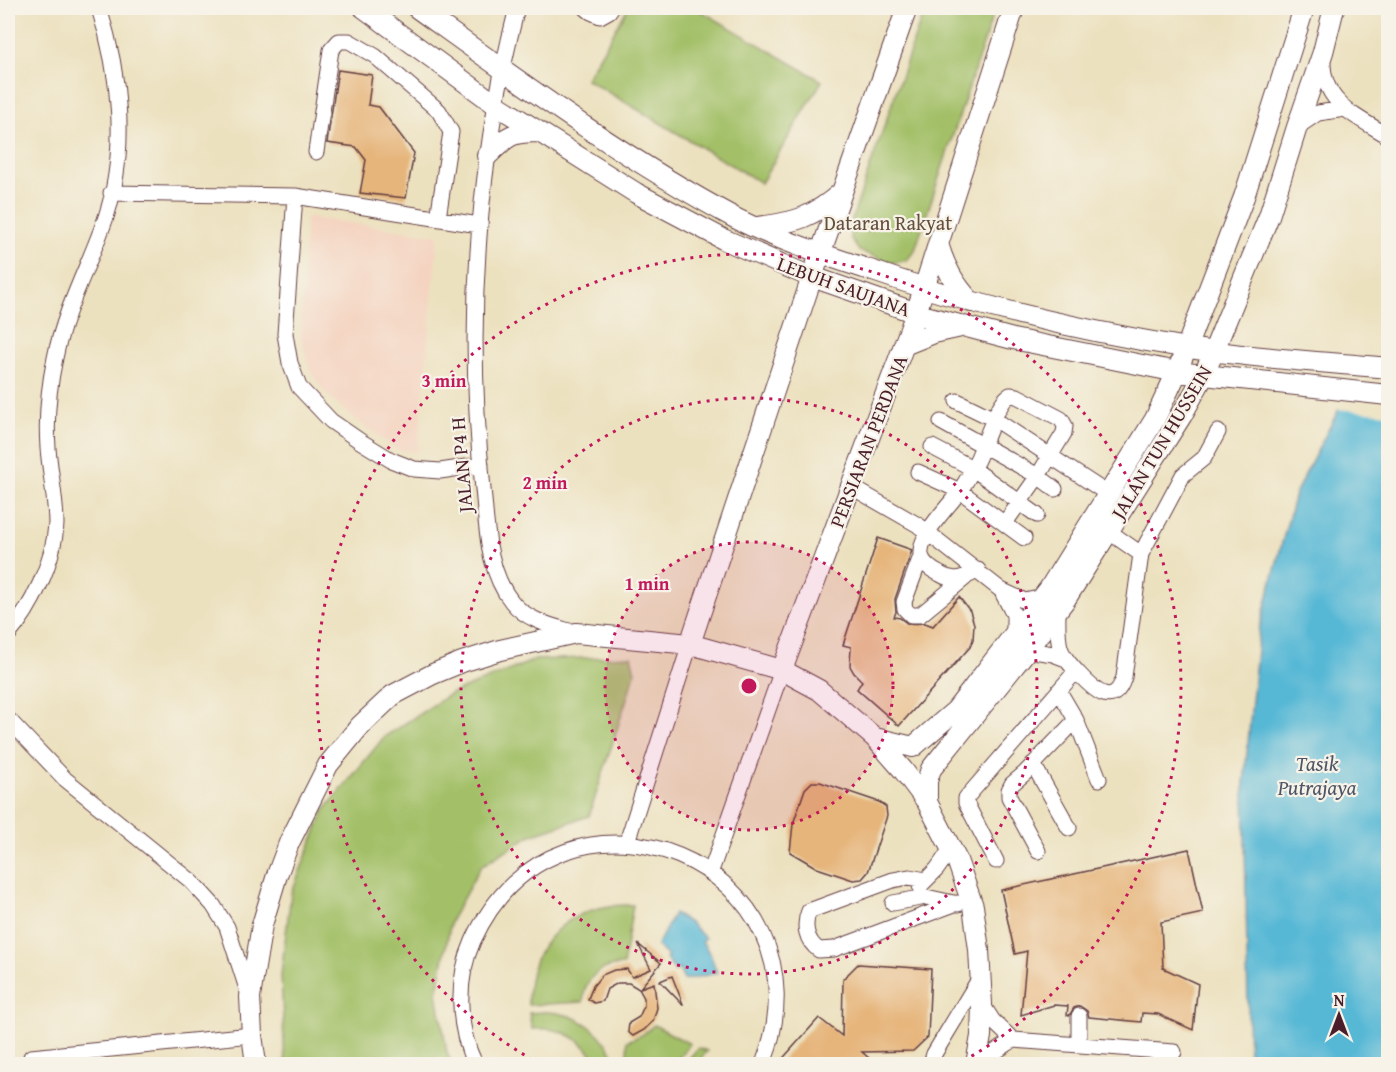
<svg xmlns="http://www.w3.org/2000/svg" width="1396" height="1072" font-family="'Gentium Book Plus',serif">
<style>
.built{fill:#f4d3c0}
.green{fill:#a3c067;stroke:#767049;stroke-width:1.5}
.water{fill:#56b8d5;stroke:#506c80;stroke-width:1.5}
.pier{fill:#ece1bf}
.building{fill:#e6b57b}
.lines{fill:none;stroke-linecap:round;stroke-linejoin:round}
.minor-casing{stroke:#623c41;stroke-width:17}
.major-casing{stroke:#623c41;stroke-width:22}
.minor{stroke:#fff;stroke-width:15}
.major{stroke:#fff;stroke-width:20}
.ring{fill:none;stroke:#c2185b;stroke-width:3;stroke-dasharray:3 6}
.labels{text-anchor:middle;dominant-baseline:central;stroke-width:4.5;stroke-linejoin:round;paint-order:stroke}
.park-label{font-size:20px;fill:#654f3d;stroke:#f7f3e8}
.street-label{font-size:20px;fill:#4a1f2b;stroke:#f7f3e8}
.water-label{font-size:21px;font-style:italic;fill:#4e5566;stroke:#f7f3e8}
.centre{fill:#c2185b;stroke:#f7f3e8;stroke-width:3}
.ring-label{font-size:18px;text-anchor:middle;font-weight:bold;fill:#c2185b;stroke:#f7f3e8;stroke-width:4.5;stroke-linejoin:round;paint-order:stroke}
</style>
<rect width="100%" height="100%" fill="#f7f3e8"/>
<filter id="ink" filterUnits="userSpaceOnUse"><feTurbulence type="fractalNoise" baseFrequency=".0167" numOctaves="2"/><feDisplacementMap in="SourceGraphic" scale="12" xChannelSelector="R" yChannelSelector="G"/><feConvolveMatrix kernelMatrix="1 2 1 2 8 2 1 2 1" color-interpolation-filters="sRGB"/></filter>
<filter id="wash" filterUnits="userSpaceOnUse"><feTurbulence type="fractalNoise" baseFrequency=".008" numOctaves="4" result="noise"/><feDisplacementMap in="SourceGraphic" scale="24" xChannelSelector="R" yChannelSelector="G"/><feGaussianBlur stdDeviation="1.35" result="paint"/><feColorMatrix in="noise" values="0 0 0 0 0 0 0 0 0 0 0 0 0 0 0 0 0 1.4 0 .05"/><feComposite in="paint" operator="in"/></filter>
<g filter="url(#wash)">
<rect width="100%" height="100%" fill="#ece1bf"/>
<path class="built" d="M306,217L438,235L418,452L398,450L360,423L324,392L310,371L301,339Z"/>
<path class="green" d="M628,8H696L822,81L761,183L586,79Z
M925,8H995L915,250L907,260L893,263L859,251L851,239L850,225Z
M631,656L635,673L589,816L531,835L481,866L451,920L437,993L447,1053L452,1064H285L281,974L291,894L324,811L384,737L450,694L535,660Z
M633,905L623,965C600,966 584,977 583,1002L528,1005C527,941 571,903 633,905Z
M546,1012C579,1013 606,1033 617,1064H597C586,1039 560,1026 532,1029L529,1013Z
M654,1025L690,1044L679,1057L685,1063L698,1048L707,1051L697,1064H628L627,1041L642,1035Z"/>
<path class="water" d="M1388,343V844L1382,1064H1249L1244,784L1259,630L1295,494L1351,386Z
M674,913L691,924L705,938L702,941L711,956L717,973L684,980L679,969L675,971L666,959L668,956L657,946Z"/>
<path class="pier" d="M1376,353L1388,354V414L1336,409L1348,384Z"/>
<g id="blocks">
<path class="building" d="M338,70L372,75L368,105L379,107L414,153L406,198L360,193L366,160L356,147L327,143Z
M878,538L912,550L895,599L896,612L894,617L900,618L908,624L925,623L933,626L959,597L970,611L974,624L973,640L970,647L899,726L857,689L862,681L854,673L850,666L851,647L843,645Z
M812,782H820L879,802L886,807L887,816L868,872L862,879L853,880L817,868L790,852L793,824L805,789Z
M1189,849L1203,913L1161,922L1163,968L1198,984L1193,1030L1158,1014L1142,1013L1141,1022L1089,1017L1087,1011L1080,1006L1074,1008L1069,1016L1067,1015L1068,1006L1054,1005L1021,1015L1027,951L1015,954L1001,890Z
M638,944L661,963L640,988L654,983L657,1008L653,1021L644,1030L633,1036L628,1032L629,1023L639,1017L644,1006V998L639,989L629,983H618L607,989L603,1001L594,1003L588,999L593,986L602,975L614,970L627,969L632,977L651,969Z
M858,964L931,969L928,1037L913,1051L862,1052L877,1065H777L819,1018L842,1036L843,979Z
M672,976L683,1004H682L660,981Z"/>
</g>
</g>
<g filter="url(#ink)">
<use href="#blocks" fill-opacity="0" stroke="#623c41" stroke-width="1.5"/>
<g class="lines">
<defs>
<path id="minor" d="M517,8C476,166 466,327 483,489C487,527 487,571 512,602C527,621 553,626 576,633
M586,8L591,12L600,16L609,11L611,8
M1323,58C1321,103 1356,116 1388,136
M1297,127L1318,113L1345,109
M316,152L331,50L339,41H349L375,56L439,111L451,132L438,218
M111,193L295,196L479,225
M295,196L285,334L290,363L299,387L331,421L360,441L391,460L414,469L440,471L481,465
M957,401L994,419L1108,494
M941,422L1038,476L1055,489
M932,447L972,468L1037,515
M918,472L960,491L1024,538
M850,486L918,525L1001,590L1025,601L1043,597
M1108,531L1141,554
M921,556L904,602L905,609L911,615H920L965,578
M978,570C965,578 954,583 940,574C932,570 923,565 921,555C919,534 947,509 959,492C969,478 978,459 984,443C990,430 998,402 1010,395L1017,396L1061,419L1065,426L1064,433L1038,476L1005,523
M1001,590L1014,615V634
M1058,608C1058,621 1057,635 1060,647C1063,658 1072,666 1079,674C1094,690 1114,710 1124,677L1141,554L1183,475L1204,458L1218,432
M8,635C32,608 54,561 56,524C56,499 50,473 48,448C46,419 49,386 55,358C65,308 90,264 106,217C128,150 120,74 99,8
M1027,650L1053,654L1066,659
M8,719L65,779L191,881L213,905L227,927L249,995
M1076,720L1099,779
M1033,764L1069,828
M627,842L690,644
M1038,851L1009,797V790L1012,784L1025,773L1076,720L1059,691
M996,861L966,803V798L1076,671
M711,871L782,670
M926,880L909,877L893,880L809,911C803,925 806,941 819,950L834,949L957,903
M920,886L937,869L951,849
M893,903L926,897L958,904
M982,1004L993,1021L1013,1040L1174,1052
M1079,1016V1044
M31,1057L252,1035
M475,1064C457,1027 456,979 473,941C559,750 840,864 763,1064
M931,1064L934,1054L981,976
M977,1064L1013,1040"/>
<path id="major" d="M364,8L495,104L636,193L723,239L804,274L925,316L1013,339L1177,372L1388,395
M417,8C520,82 623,158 735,218C776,239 821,254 864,268C969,305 1078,330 1188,348C1254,358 1322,362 1388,368
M487,156C508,136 509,132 539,132
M758,227C796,222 812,218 842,192
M938,244C945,267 954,284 971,302
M904,345L934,333L961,327
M690,644L812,277L907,8
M782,670L916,313L1014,8
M875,738L913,747L956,710L1049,589L1155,419L1177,372L1244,197L1304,8
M927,802V781L931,769L1027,650L1065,600L1182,415L1204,375L1269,216L1297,127L1323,52L1334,8
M256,1064L252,1035L250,997L262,925L277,875L289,843L328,765L360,726L393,695L433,674L462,662L500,650L576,633L690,644L782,670L819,690L875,738L903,770L927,802L957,860L973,906L979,950L982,1004L981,1036L976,1064"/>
</defs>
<use href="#minor" class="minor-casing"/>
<use href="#major" class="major-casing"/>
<use href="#minor" class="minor"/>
<use href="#major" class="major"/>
</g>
</g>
<circle cx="749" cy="686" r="144" fill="#c2185b" fill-opacity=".12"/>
<g class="ring">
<circle cx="749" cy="686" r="144"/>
<circle cx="749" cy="686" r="288"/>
<path d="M540 1064A432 432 0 1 1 958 1064"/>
</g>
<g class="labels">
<g class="park-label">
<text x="888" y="222">Dataran Rakyat</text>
</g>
<g class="street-label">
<text transform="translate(844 286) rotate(20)">LEBUH SAUJANA</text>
<text transform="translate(868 441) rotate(-69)">PERSIARAN PERDANA</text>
<text transform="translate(1161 442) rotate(-59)">JALAN TUN HUSSEIN</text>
<text transform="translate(461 465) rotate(-95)">JALAN P4 H</text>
</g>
<g class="water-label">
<text x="1317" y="763">Tasik<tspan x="1317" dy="24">Putrajaya</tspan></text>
</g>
</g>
<circle cx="749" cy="686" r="9" class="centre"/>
<g class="ring-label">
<text x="444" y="387">3 min</text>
<text x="545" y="489">2 min</text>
<text x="647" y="590">1 min</text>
</g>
<rect width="1396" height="1072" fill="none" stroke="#f7f3e8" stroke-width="30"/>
<g transform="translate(1339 1015)" stroke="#f7f3e8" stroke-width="4.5" paint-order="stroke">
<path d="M0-4.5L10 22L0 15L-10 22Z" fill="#4a1f2b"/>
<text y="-9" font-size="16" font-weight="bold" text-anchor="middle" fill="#4a1f2b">N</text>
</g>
</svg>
